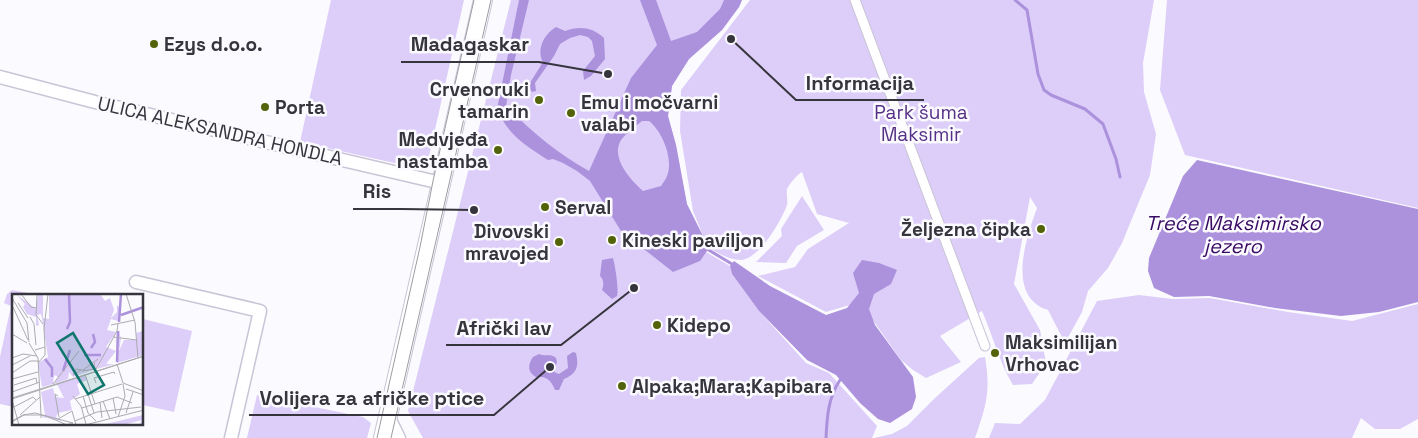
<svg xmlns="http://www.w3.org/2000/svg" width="1418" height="438" font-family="'Space Grotesk',sans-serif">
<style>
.green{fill:#dccef8}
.water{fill:#ac91dc;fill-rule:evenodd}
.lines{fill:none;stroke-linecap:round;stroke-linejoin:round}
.stream{stroke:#ac91dc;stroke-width:3}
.pedestrian-casing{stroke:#cac4d7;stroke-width:11}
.minor-casing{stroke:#cac4d7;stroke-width:15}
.secondary-casing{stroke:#cac4d7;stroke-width:20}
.pedestrian{stroke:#fff;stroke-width:9}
.minor{stroke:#fff;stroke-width:12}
.secondary{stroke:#fff;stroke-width:18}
.tram{stroke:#9d9ca2;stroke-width:1}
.poi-dot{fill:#536309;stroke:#fbfafe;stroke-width:2}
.labels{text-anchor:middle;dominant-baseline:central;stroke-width:5;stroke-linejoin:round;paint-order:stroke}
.poi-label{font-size:19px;font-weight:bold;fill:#36343c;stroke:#fbfafe;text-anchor:start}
.park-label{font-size:19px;fill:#562f86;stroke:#fbfafe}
.street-label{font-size:19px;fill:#36343c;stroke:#fbfafe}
.water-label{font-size:20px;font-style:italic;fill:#380963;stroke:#fbfafe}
.inset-river{fill:none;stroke:#ac91dc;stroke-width:2.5}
.inset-road{fill:none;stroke:#acabb0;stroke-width:1}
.view{fill:#0f766e;fill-opacity:0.15;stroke:#0f766e;stroke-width:2.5}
.inset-edge{fill:none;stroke:#36343c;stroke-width:2.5}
.leader{fill:none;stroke:#36343c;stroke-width:2}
.callout-dot{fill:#36343c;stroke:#fbfafe;stroke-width:2}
.callout-label{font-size:20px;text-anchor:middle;font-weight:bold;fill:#36343c;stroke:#fbfafe;stroke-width:5;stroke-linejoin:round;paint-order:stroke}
</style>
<rect width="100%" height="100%" fill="#fbfafe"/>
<path class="green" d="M331,0H464L426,170L300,142Z
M511,0H742L739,7L722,30L689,59L672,86L668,116L676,145L687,205L704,238L693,211L680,131L681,90L750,0H1154L1143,63L1144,92L1156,134L1150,175L1122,243L1108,268L1088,291L1082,312L1065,343L1048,310C1006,297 1026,238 1037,208L1030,197L1014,284L1040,330L1046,363L1032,384L1013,385C999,362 993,336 982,311L940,336L961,362L926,378L913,370L901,360L860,302L826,312L758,276L795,267L808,249L849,223L817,214L802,172C797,175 790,183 787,189C786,194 788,200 787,205C782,220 759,259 741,260C729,260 718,253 709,248L706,252L730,266L732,274L759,311L806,363L829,373L877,426L872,438H423L408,411Z
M1167,0H1418V208L1185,155L1160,90Z
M802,196L824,230L797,246L786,263L756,262L782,236L781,229Z
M12,290L39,295L14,296V407L0,404V357L11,306L4,303L7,294Z
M1139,295L1172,299L1210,298L1288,312L1352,321L1418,304V419L1400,429H1375L1361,418L1352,438H989L995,423L1020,424L1045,400L1097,301Z
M143,319L192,331L174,412L143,405Z
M985,357C991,392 986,406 975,438H874L892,434L907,426L935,398L979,358Z
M257,395L363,417L371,423L367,438H247Z"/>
<path class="water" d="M519,0H529L511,75L506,106C531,131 558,154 589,171L631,78L657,45L640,0H656L671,41L697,32L720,9L724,0H742L739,7L722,30L689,59L672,86L668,116L676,145L687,204L709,248L700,261L673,272L621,231L590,181L577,171L563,163L553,159L548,160C524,144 509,136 497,109ZM642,121H649C662,131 674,159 667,176C666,179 663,183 661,186L643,191C631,180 610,158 621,140C626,133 635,127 642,121Z
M556,27L565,31C579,26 592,27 604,38L605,59L591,76L584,80L583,71L595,56L592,41L588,37L580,35L570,38L560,44L554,56L535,83L536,91L532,92L528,86L543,62C536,50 544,34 556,27Z
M1197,160L1418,209V302L1379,312L1341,316L1275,308L1209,296L1174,297L1154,288L1148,271L1149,258L1183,176Z
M613,258C615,266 619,288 617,296L612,299L602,290C604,284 604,280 600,276L602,260Z
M862,260L879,263L897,270L891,284L874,294L869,309L875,325L913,377L916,397L912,409L890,423L878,419L860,403L836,375L807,360L759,311L732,274L730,266L734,261L770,286L826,315L847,308L859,293L853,273Z
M573,352L576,353C579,367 577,373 564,379L559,390H555C551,380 546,376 536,377C527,372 528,364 533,357L539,354C545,357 551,353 556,358L557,362L554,371L556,373L559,374L568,368L567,356Z"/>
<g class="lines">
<path class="stream" d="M1015,0L1027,10L1038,74L1044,90L1051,95L1085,109L1103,124L1116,159L1120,177
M707,249L732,264
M826,438C827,417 828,398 840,380"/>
<defs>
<path id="pedestrian" d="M855,0L985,346"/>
<path id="minor" d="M0,77L95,102L441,183
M136,282L260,311L231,438
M388,416L399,438"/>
<path id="secondary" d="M383,438L483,0"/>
</defs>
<use href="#pedestrian" class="pedestrian-casing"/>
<use href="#minor" class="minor-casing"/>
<use href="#secondary" class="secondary-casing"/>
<use href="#pedestrian" class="pedestrian"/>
<use href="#minor" class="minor"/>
<use href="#secondary" class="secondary"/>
<path class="tram" d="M377,438L420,247L433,181L474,0
M391,438L491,0"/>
</g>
<g class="poi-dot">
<circle cx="154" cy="44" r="5"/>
<circle cx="539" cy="100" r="5"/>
<circle cx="265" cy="107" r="5"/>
<circle cx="571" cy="113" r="5"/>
<circle cx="498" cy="150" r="5"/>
<circle cx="545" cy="207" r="5"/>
<circle cx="1041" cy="229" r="5"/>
<circle cx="612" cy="240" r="5"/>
<circle cx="559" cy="242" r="5"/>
<circle cx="657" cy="325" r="5"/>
<circle cx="995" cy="353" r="5"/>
<circle cx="622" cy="386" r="5"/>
</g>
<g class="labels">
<g class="poi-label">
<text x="164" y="44">Ezys d.o.o.</text>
<text x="529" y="89" text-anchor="end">Crvenoruki<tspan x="529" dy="22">tamarin</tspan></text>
<text x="581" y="102">Emu i močvarni<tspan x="581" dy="22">valabi</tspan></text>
<text x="275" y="107">Porta</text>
<text x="488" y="139" text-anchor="end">Medvjeđa<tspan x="488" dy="22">nastamba</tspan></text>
<text x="555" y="207">Serval</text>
<text x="1031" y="229" text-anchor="end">Željezna čipka</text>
<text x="549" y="231" text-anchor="end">Divovski<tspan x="549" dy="22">mravojed</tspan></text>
<text x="622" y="240">Kineski paviljon</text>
<text x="667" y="325">Kidepo</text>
<text x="1005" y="342">Maksimilijan<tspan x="1005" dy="22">Vrhovac</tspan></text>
<text x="632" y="386">Alpaka;Mara;Kapibara</text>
</g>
<g class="park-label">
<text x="921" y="112">Park šuma<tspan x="921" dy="22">Maksimir</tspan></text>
</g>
<g class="street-label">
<text transform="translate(220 131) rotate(13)">ULICA ALEKSANDRA HONDLA</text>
</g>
<g class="water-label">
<text x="1233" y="223">Treće Maksimirsko<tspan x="1233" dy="23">jezero</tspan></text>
</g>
</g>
<g transform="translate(12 294)">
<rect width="131" height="131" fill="#fbfafe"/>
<path d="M4,0L24,15L26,0H31V24L37,25V0H88L93,7L98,4L102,16L99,24L105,18V11L109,15L106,27L99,25L95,36L104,38L94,53L104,57L94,70H102L85,75L90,67L84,75L61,83L57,78L56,85L42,90L46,83L42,81L41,90L30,93L26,69L36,63L30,24L29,20L25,21L27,31L24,32V23L15,20L11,13L13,10ZM107,36L109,45L107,57L112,46H125L124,39L131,37V61L105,69L107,46L102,48L106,45ZM73,81L75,86L65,90L68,100L58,107L60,116L46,119L44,123L50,127L30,123V129V123L33,120L29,98L41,94L43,103L52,104L45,90ZM131,121V131H127L130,126L111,131H90Z" fill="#dccef8"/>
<path class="inset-river" d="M109,21L132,13M107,28L109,0M55,35L58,28L57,0M79,54L83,48L81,40M72,61H89M33,65L40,74V83M105,68L106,37M51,77L58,56"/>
<path class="inset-road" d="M9,0L19,13L25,14M25,0L24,21L31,30M114,0L123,28L126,64M0,4L15,29L17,48M6,9L16,24M1,13L16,46M18,23L22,30L24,51M99,31L123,26M0,40L15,49M101,43L125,46M33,53L32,35L36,0M23,56L33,53V61L26,69M0,64L11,60L25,62M105,70L111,89M0,71L18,62M69,76L61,81L64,75L70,76M71,76L86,65M70,77L83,75L82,68M83,77L105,37L106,30M0,79L18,67H27M73,80L83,110M0,85L26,78M84,89L82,84L102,78L103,80M111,89L132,97M41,90L67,57M2,91L24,84L25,89M114,95L132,101M0,98L28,88M76,100L82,119M46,102L43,100L47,123M61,102L69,112L74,130M71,102L76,119L84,127M0,104L132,62M101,104L104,120M0,105L132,62M63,105L110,90M0,106L7,131M91,107L98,125M88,108L90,124M0,114L21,103L24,106M70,114L105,103L120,109M114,119L121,98M8,121L28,103M106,123L113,102L111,90M29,124V121L34,122L55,131M46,125L60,117L64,131M0,127L11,121L23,119L61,129H57M63,127L85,118L129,113M0,128L12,121H29L26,64L17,49M73,131L132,116"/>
<path class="view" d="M61,39L92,91L76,100L45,49Z"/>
<rect width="131" height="131" class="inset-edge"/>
</g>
<path class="leader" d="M608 74L539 62H401M731 39L796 100H924M474 210L401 209H353M634 288L561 345H446M550 367L494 415H249"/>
<g class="callout-dot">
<circle cx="608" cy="74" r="5"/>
<circle cx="731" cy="39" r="5"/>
<circle cx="474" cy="210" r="5"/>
<circle cx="634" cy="288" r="5"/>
<circle cx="550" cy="367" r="5"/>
</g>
<g class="callout-label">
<text x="470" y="51">Madagaskar</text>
<text x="860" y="90">Informacija</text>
<text x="377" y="198">Ris</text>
<text x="504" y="335">Afrički lav</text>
<text x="372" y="405">Volijera za afričke ptice</text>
</g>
</svg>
